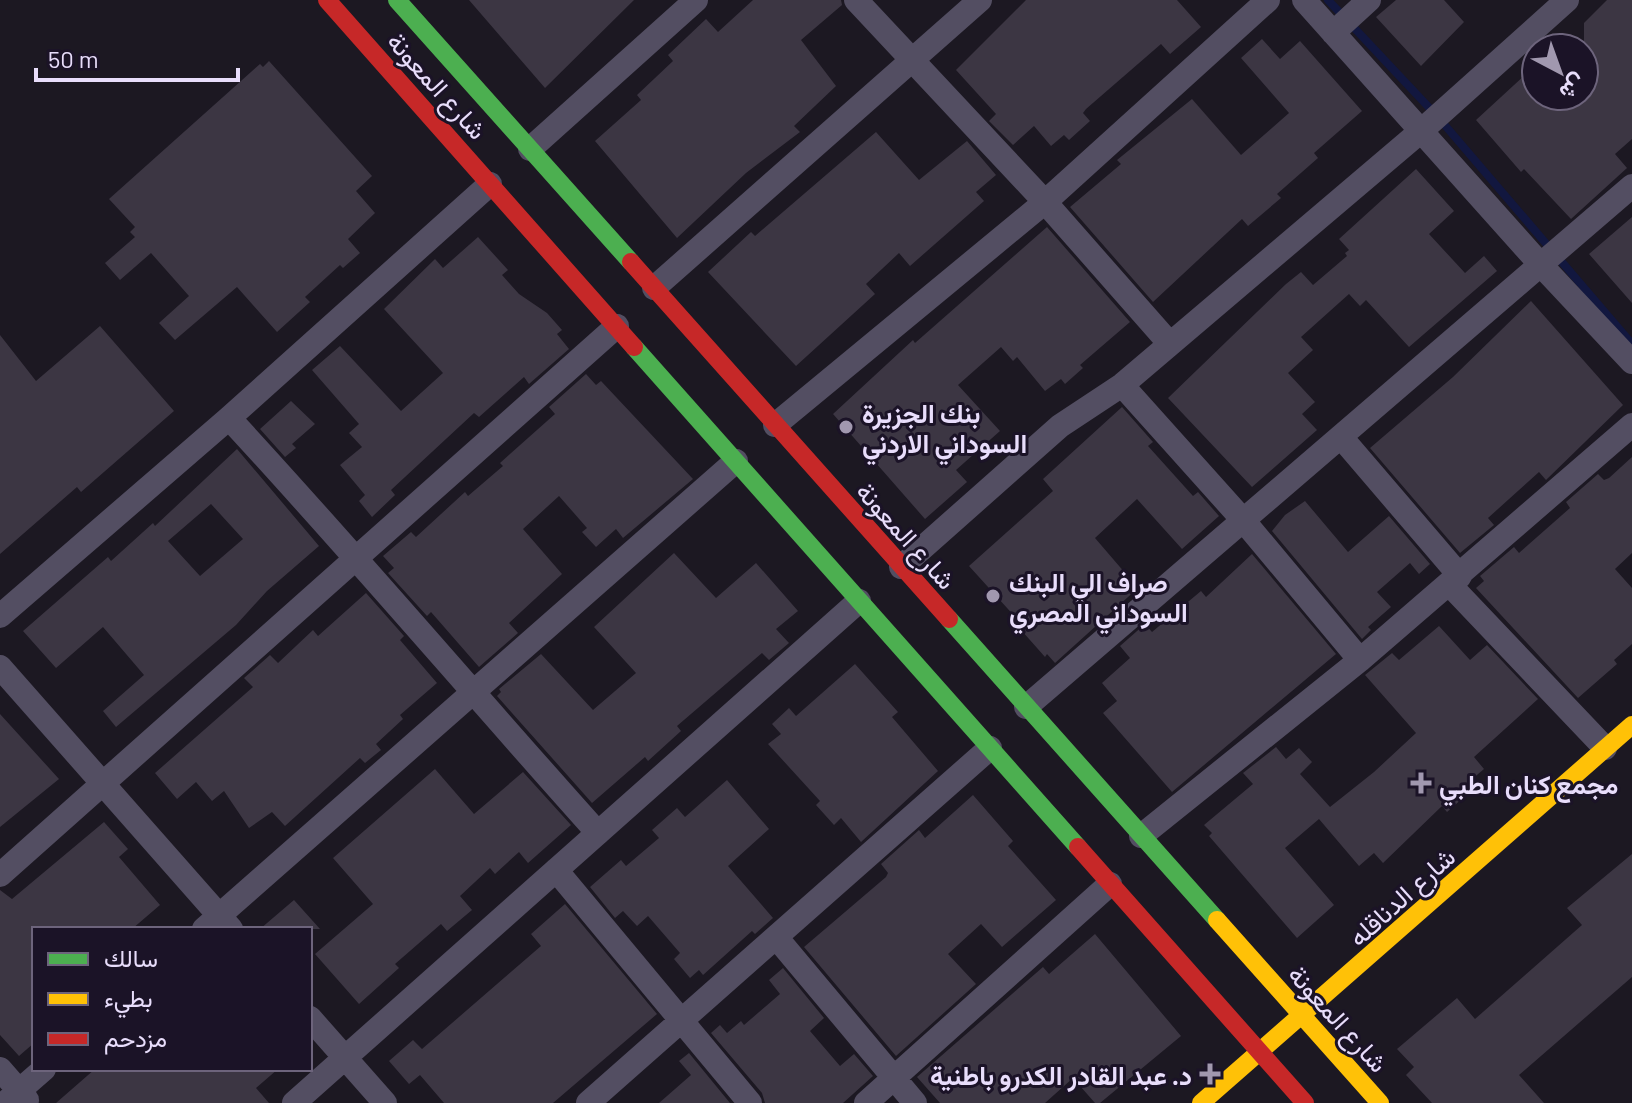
<svg xmlns="http://www.w3.org/2000/svg" width="1632" height="1103" font-family="Barlow,Vazirmatn,sans-serif">
<style>
.lines{fill:none;stroke-linecap:round;stroke-linejoin:round}
.stream{stroke:#12173f;stroke-width:8}
.building{fill:#3c3643;fill-rule:evenodd}
.street{stroke:#534e62;stroke-width:24}
.fast{stroke:#4caf50;stroke-width:18}
.slow{stroke:#ffc107;stroke-width:18}
.jam{stroke:#c62828;stroke-width:18}
.poi-dot{fill:#a198af;stroke:#1b1327;stroke-width:3}
.labels{text-anchor:middle;dominant-baseline:central;stroke-width:6;stroke-linejoin:round;paint-order:stroke}
.street-label{font-size:26px;fill:#e8ddfb;stroke:#1b1327}
.poi-label{font-size:26px;font-weight:bold;fill:#e8ddfb;stroke:#1b1327;text-anchor:start}
</style>
<rect width="100%" height="100%" fill="#1c1822"/>
<g class="lines">
<path class="stream" d="M1328,0L1437,116L1632,344"/>
</g>
<path class="building" d="M469,0H634L545,88Z
M753,0H841L842,5L801,40L836,86L794,126L800,132L746,173L677,238L595,141L641,100L637,95L673,61L668,55L706,19L718,32Z
M1026,0H1177L1201,27L1170,54L1161,44L1086,109L1083,113L1090,121L1069,140L1064,135L1051,146L1034,126L1013,145L989,121L996,114L956,70Z
M1396,0H1444L1464,22L1421,66L1376,17Z
M1607,0H1632V139L1615,154L1627,168L1571,219L1524,169L1521,172L1476,120L1526,74L1536,86V96H1584V23Z
M1262,39L1280,59L1300,41L1362,111L1314,153L1318,158L1277,194L1281,198L1248,226L1242,219L1153,302L1070,207L1121,164L1117,160L1192,99L1241,155L1289,113L1241,58Z
M269,61L372,176L356,191L375,213L348,239L360,253L343,268L340,265L305,297L310,302L277,332L237,287L175,340L159,323L189,296L151,253L120,280L105,263L135,237L130,232L135,227L109,199L260,64L263,67Z
M876,132L919,180L967,141L996,175L976,192L984,201L910,266L899,253L866,284L875,294L796,366L708,272L751,232L755,236Z
M1416,169L1454,211L1429,234L1465,273L1484,256L1497,271L1409,347L1366,300L1360,306L1349,294L1301,337L1313,350L1288,373L1315,402L1302,414L1317,430L1252,487L1168,398L1286,284L1301,272L1313,285L1347,256L1345,253L1349,250L1339,239Z
M1632,217V303L1589,254Z
M1047,227L1130,322L1080,365L1083,368L1065,384L1061,379L1045,391L1017,357L1013,361L1001,347L958,385L1000,431L956,470L967,482L925,519L833,414L913,340L915,343Z
M478,237L508,270L502,275L519,294L547,313L562,330L557,334L569,349L529,384L524,377L479,417L474,413L391,490L395,495L372,517L359,501L365,495L340,465L362,447L349,433L359,424L312,370L340,346L401,411L443,373L384,309L435,259L443,268Z
M1531,301L1623,405L1546,480L1539,472L1488,518L1494,525L1460,553L1370,448L1453,377Z
M100,326L174,411L81,492L77,487L0,554V335L36,381Z
M586,374L596,385L601,381L693,479L623,538L616,529L596,547L582,532L587,528L559,496L523,529L562,574L509,623L518,633L479,667L431,612L427,616L388,573L394,568L383,556L411,532L416,537L465,492L468,496L503,466L500,463L555,414L549,407Z
M291,401L315,424L292,444L296,448L285,457L260,429Z
M1122,407L1153,442L1148,446L1193,496L1198,492L1219,516L1182,549L1137,499L1095,538L1138,588L1055,663L1047,654L1045,657L1014,622L1017,619L969,566L1053,491L1043,479Z
M237,449L319,546L267,591L236,625L116,727L103,711L144,675L103,627L56,668L23,631L108,557L111,561L153,523L155,526ZM211,504L243,539L200,576L168,541Z
M1632,457V553L1615,569L1632,588V644L1614,660L1617,664L1578,698L1476,588L1484,581L1480,576L1514,547L1519,553L1570,508L1566,502L1598,474L1604,480L1609,478Z
M1305,501L1348,552L1389,516L1430,564L1419,574L1410,563L1377,592L1391,607L1368,627L1371,630L1362,639L1272,531L1285,515Z
M674,553L716,598L756,563L798,611L776,629L789,643L769,660L762,653L677,726L681,731L648,761L645,757L592,803L497,696L501,692L499,689L541,654L593,710L636,673L594,627Z
M1252,554L1336,654L1172,792L1103,713L1117,701L1102,683L1130,658L1120,646L1145,624L1152,632L1201,591L1206,597Z
M366,593L404,636L400,640L437,683L400,715L403,719L376,744L381,750L365,763L360,758L285,826L272,812L249,828L224,791L212,801L196,782L177,799L155,773L253,687L244,678L270,655L278,663L313,630L318,636Z
M1439,626L1470,660L1487,645L1538,699L1474,757L1484,769L1458,791L1464,797L1447,812L1442,806L1383,863L1374,853L1359,866L1319,819L1285,848L1334,905L1297,938L1209,836L1212,833L1204,825L1253,784L1243,773L1276,747L1286,759L1299,748L1312,762L1300,774L1330,807L1374,772L1416,733L1365,675L1392,653L1399,660Z
M855,664L898,712L892,717L938,771L861,842L841,818L834,825L816,805L820,801L768,744L781,734L772,724L789,708L796,716Z
M0,714L59,779L0,827Z
M435,769L474,814L523,772L571,825L528,863L519,852L495,874L490,868L460,896L472,910L447,931L441,924L395,964L399,968L359,1004L315,954L373,904L333,858Z
M727,780L769,829L728,866L773,918L755,934L752,931L703,975L699,970L690,978L674,959L680,953L648,916L637,926L623,911L615,918L590,887L621,860L626,866L659,838L652,830L677,808L685,817Z
M973,795L1013,841L1008,846L1056,900L1002,947L981,924L948,954L976,984L896,1056L804,947L886,877L888,873L881,864L919,830L925,838Z
M104,822L128,849L119,857L160,905L132,929H34V1043L19,1056L0,1035V890L12,899Z
M1632,854V977L1519,1075L1544,1103H1432L1406,1075L1414,1067L1397,1049L1457,998L1475,1019L1582,925L1567,908Z
M294,900L320,929H260Z
M565,904L657,1014L553,1103H444L420,1075L409,1084L389,1061L413,1040L422,1049L541,946L531,934Z
M1095,934L1181,1036L1100,1103H1095L1073,1078L1045,1103H940L917,1077L1043,967L1049,974Z
M783,968L824,1018L810,1031L840,1066L854,1054L873,1076L843,1103H765L762,1093L711,1033L720,1025L727,1033L741,1021L744,1025L780,994L769,980Z
M689,1053L730,1103H659L691,1075L679,1061Z
M95,1069H278L256,1088L269,1103H56Z"/>
<g class="lines">
<path class="street" d="M856,0L1045,202L1170,344
M1304,0L1540,264L1632,362
M1333,33L1369,0
M530,149L696,0
M654,288L980,0
M1122,385L1243,520L1360,660
M229,418C355,554 474,695 598,833
M775,425L1045,202L1268,0
M1341,437L1460,576L1451,586L1605,748
M901,567L1060,426L1122,385L1421,131L1567,0
M0,616L229,418L490,184
M0,667L231,929
M1026,707L1632,186
M1141,836L1360,660L1632,425
M556,870L750,1103
M0,875L617,326
M204,929L736,461
M776,937L915,1103
M310,1018L385,1103
M0,1069L27,1100
M5,1103L44,1069
M294,1103L859,601
M588,1103L990,748
M866,1103L1110,884"/>
<path class="fast" d="M397,0L631,262
M634,347L1078,847
M949,619L1217,920"/>
<path class="slow" d="M1217,920L1380,1103
M1201,1103L1632,725"/>
<path class="jam" d="M327,0L634,347
M631,262L949,619
M1078,847L1305,1103"/>
</g>
<g class="poi-dot">
<circle cx="846" cy="427" r="8"/>
<circle cx="993" cy="596" r="8"/>
<path d="M1417 771h8v8h8v8h-8v8h-8v-8h-8v-8h8z"/>
<path d="M1206 1062h8v8h8v8h-8v8h-8v-8h-8v-8h8z"/>
</g>
<g class="labels">
<g class="street-label">
<text transform="translate(438 85) rotate(48)">شارع المعونة</text>
<text transform="translate(907 535) rotate(48)">شارع المعونة</text>
<text transform="translate(1401 896) rotate(-42)">شارع الدناقله</text>
<text transform="translate(1339 1018) rotate(48)">شارع المعونة</text>
</g>
<g class="poi-label">
<text x="862" y="412">بنك الجزيرة<tspan x="862" dy="30">السوداني الاردني</tspan></text>
<text x="1009" y="581">صراف الي البنك<tspan x="1009" dy="30">السوداني المصري</tspan></text>
<text x="1439" y="783">مجمع كنان الطبي</text>
<text x="1192" y="1074" text-anchor="end">د. عبد القادر الكدرو باطنية</text>
</g>
</g>
<rect x="32" y="927" width="280" height="144" fill="#1b1327" stroke="#6d647c" stroke-width="2"/>
<rect x="48" y="953" width="40" height="12" fill="#4caf50" stroke="#6d647c" stroke-width="2"/>
<text x="104" y="967" font-size="24" fill="#e8ddfb">سالك</text>
<rect x="48" y="993" width="40" height="12" fill="#ffc107" stroke="#6d647c" stroke-width="2"/>
<text x="104" y="1007" font-size="24" fill="#e8ddfb">بطيء</text>
<rect x="48" y="1033" width="40" height="12" fill="#c62828" stroke="#6d647c" stroke-width="2"/>
<text x="104" y="1047" font-size="24" fill="#e8ddfb">مزدحم</text>
<g transform="translate(1560 72) rotate(139)"><circle r="38" fill="#1b1327" stroke="#6d647c" stroke-width="2"/>
<path d="M0-6L14 30L0 20L-14 30Z" fill="#a198af"/>
<text y="-12" font-size="22" font-weight="bold" text-anchor="middle" fill="#e8ddfb">ش</text>
</g>
<path d="M36 68v12h202v-12" fill="none" stroke="#e8ddfb" stroke-width="4"/>
<text x="48" y="68" font-size="24" fill="#e8ddfb" stroke="#1b1327" stroke-width="6" paint-order="stroke">50 m</text>
</svg>
